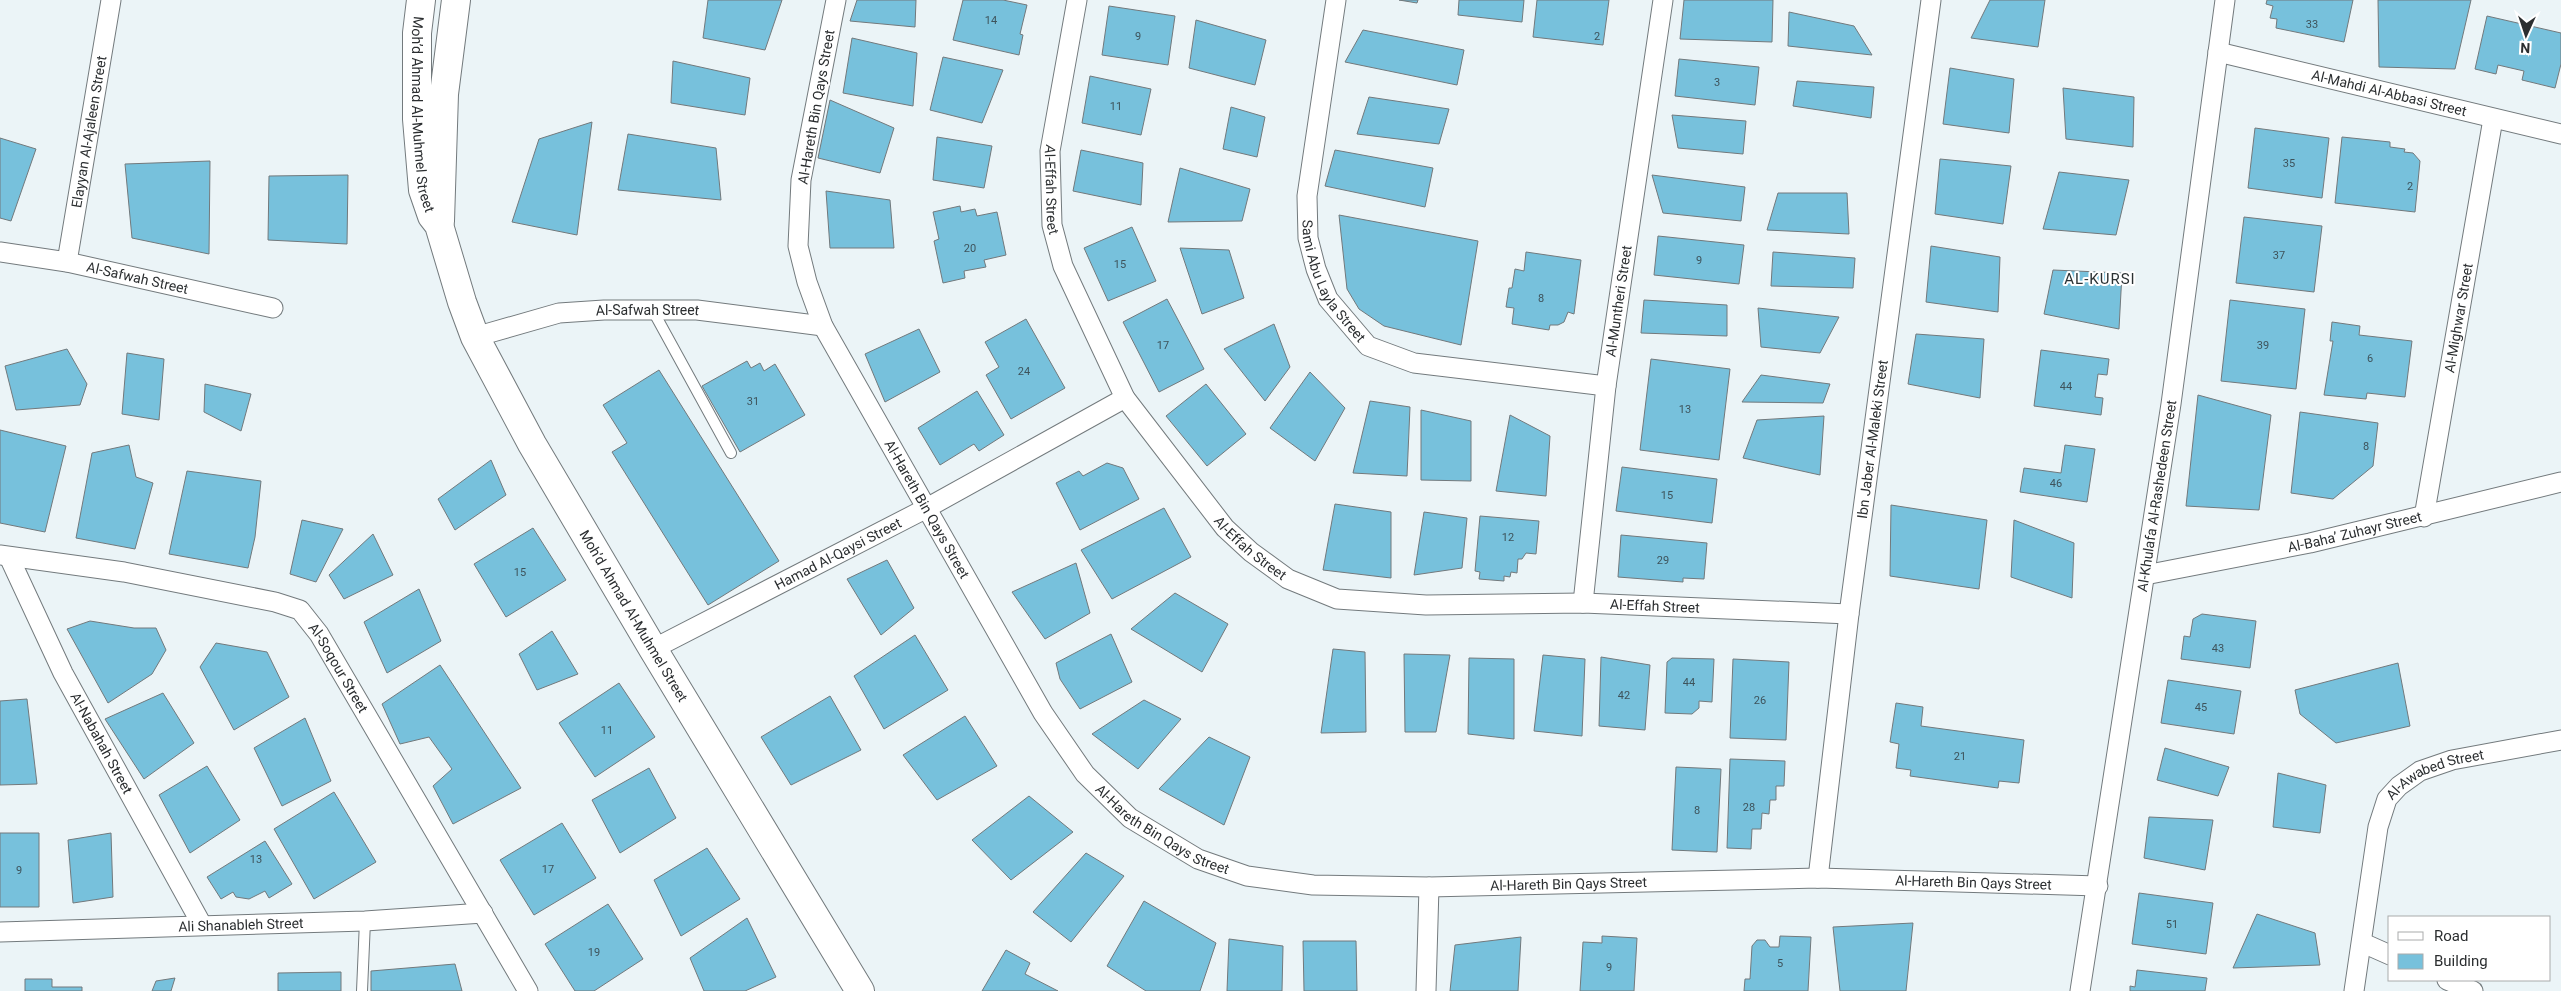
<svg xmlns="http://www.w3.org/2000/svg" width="2561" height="991" font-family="Roboto,sans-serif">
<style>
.building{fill:#77c1dc;stroke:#72797c}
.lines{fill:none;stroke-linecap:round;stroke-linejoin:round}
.lane-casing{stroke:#737a7d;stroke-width:12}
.street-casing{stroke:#737a7d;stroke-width:21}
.secondary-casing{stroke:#737a7d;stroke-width:30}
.lane{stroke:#fff;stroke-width:10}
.street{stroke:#fff;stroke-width:19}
.secondary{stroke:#fff;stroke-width:28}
.labels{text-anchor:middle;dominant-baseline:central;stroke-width:4;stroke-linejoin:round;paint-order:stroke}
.number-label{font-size:11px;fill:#3e535b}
.street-label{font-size:14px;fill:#2b2e30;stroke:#fff}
.neighbourhood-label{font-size:15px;letter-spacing:1px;fill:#2a3133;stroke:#fff}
</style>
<rect width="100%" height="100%" fill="#ebf4f7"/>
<path class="building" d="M708,0H782L765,50L703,38Z
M857,0H916L915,27L850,21Z
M963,0H1003L1027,5L1020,34L1023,35L1019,55L953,40Z
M1399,0H1418L1417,3Z
M1459,0H1524L1522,22L1458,15Z
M1537,0H1609L1603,45L1533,37Z
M1684,0H1773L1772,42L1680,39Z
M1990,0H2045L2038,47L1971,38Z
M2267,0H2353L2344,42L2276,28L2277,19L2270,18L2273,6L2266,4Z
M2378,0H2471L2455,69L2379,67Z
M1109,6L1175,16L1168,65L1102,55Z
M1789,12L1854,26L1872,55L1788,46Z
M2487,16L2561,33V64L2555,88L2522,80L2524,71L2498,65L2496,74L2475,69Z
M1196,20L1266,40L1255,85L1189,68Z
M1363,30L1464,50L1457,85L1345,62Z
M852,38L917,53L913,106L843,93Z
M943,57L1003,70L982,123L930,110Z
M1679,59L1759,67L1755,105L1675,96Z
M673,61L750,78L745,115L671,103Z
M1950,68L2014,79L2009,133L1943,124Z
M1090,76L1151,89L1141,135L1082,123Z
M1797,81L1874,87L1871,118L1793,106Z
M2063,88L2134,97L2133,147L2066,139Z
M1369,97L1449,109L1439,144L1357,134Z
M830,100L894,128L880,173L818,158Z
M1231,107L1265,117L1257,157L1223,149Z
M1672,115L1746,121L1743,154L1678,148Z
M592,122L577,235L512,222L539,139Z
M2255,128L2329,138L2322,198L2248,188Z
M628,134L716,148L721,200L618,190Z
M937,137L992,146L984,188L933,180Z
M2342,137L2390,142V147L2405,149L2404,152L2413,153L2420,161L2415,212L2335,203Z
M0,138L36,149L11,221L0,218Z
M1081,150L1143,163L1141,205L1073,191Z
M1335,150L1433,168L1425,207L1325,186Z
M1940,159L2011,166L2003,224L1935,214Z
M210,161L209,254L132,238L125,164Z
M1180,168L1250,189L1242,221L1168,222Z
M2059,172L2129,180L2116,235L2043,229Z
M348,175L347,244L268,240L269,176Z
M1652,175L1745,187L1741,221L1663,213Z
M826,191L890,200L894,248H830Z
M1778,193H1847L1849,234L1767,230Z
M960,206L961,212L975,209L977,216L997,212L1006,255L984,260L986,267L964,271L965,278L943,283L934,241L939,239L933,212Z
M1339,215L1478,241L1461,345L1384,326L1359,309L1347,289Z
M2244,217L2322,226L2314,292L2236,283Z
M1132,227L1156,281L1108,301L1084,248Z
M1658,236L1744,245L1739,284L1654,275Z
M1931,246L2000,257L1998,312L1926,302Z
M1180,248L1229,250L1244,298L1202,314Z
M1526,252L1581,260L1574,314L1568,312L1564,322L1558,325H1550L1549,330L1512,324L1514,308L1506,307L1509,288H1512L1515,269L1524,271Z
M1773,252L1855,258L1853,288L1771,286Z
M2053,270L2122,273L2119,329L2044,314Z
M1167,299L1204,369L1159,392L1123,322Z
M1644,300L1727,305V336L1641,333Z
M2230,300L2305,309L2296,389L2221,381Z
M1758,308L1839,317L1820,353L1761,347Z
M1026,319L1065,388L1011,419L986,375L999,367L985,342Z
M2332,322L2360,326L2359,335L2412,341L2405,397L2367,393L2366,399L2324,395L2333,341H2330Z
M1274,324L1290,367L1265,401L1224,349Z
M919,329L940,372L885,402L865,354Z
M1916,334L1984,339L1980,398L1908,384Z
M67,349L87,384L80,405L16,410L5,366Z
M2041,350L2109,359L2107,375L2098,374L2095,397L2103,398L2101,415L2034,406Z
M127,353L164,359L159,420L122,414Z
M1651,359L1730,369L1719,460L1640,450Z
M747,361L751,368L760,363L764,371L775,364L805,415L740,452L702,386Z
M659,370L779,561L708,605L612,452L627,443L603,405Z
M1310,372L1345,408L1315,461L1270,428Z
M1761,375L1830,384L1823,403L1742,402Z
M205,384L251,394L241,431L204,412Z
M1206,384L1246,434L1207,466L1166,416Z
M977,391L1004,435L979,451L974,444L940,465L918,428Z
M2198,395L2271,415L2259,510L2186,506Z
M1370,401L1410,407L1407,476L1353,473Z
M1421,410L1471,421V481L1421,480Z
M2300,412L2378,423L2373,466L2333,499L2291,493Z
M1510,415L1550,436L1546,496L1496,491Z
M1824,416L1820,475L1743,458L1757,420Z
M0,430L66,446L45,532L0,523Z
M129,445L136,477L153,483L135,549L76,538L92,453Z
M2065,445L2095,449L2087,502L2020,492L2024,468L2061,473Z
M491,460L506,495L455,530L438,499Z
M1107,463L1123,468L1139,499L1080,530L1056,483L1079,471L1083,476Z
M1622,467L1717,479L1712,523L1616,511Z
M187,471L261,481L255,537L248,568L169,554Z
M1335,504L1391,512V578L1323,570Z
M1891,505L1987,520L1979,589L1890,576Z
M1164,508L1191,557L1112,599L1081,550Z
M1424,512L1467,518L1462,568L1414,575Z
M1480,516L1539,521L1536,554L1526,553L1522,559H1518L1517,573L1511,572L1510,577L1504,576V581L1479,579L1480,572L1475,571Z
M302,520L343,529L316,582L290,574Z
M2014,520L2074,543L2072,598L2011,577Z
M533,528L566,580L506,617L474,564Z
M373,534L393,575L344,599L329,575Z
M1621,535L1707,543L1704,579L1683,578V582L1618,577Z
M887,560L914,608L881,635L847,579Z
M1076,563L1090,613L1045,639L1012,592Z
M419,589L441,641L387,673L364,622Z
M1175,593L1228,624L1202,672L1131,629Z
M2202,614L2256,621L2250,668L2181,659L2184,636L2190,637L2193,619Z
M90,621L134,628H156L166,650L152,674L108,703L67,629Z
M552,631L578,674L537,690L519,654Z
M1111,634L1132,682L1080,709L1060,679L1056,663Z
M915,635L948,690L884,729L854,676Z
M216,643L267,652L289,697L234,730L200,667Z
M1333,649L1365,652L1366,732L1321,733Z
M1404,654L1450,655L1436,732H1405Z
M1543,655L1585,659L1582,736L1534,731Z
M1601,657L1650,665L1645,730L1599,726Z
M1469,658L1514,659V739L1468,734Z
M1672,658L1714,659L1712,702L1699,701V708L1692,714L1665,713L1667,662Z
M1733,659L1789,662L1786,740L1730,738Z
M2398,663L2410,726L2336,743L2300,714L2295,690Z
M440,665L521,788L453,824L433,786L452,769L429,737L400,744L382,704Z
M2168,680L2241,691L2234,734L2161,723Z
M619,683L655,737L595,777L559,723Z
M163,693L194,743L144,779L105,719Z
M830,696L861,750L791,785L761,737Z
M27,699L37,784L0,785V701Z
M1144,700L1181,719L1138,769L1092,734Z
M1896,703L1923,707L1921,726L2024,740L2019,783L1999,781L1998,788L1910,776L1911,770L1896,768L1899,744L1890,742Z
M965,716L997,766L937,800L903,755Z
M305,718L331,781L282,806L254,748Z
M1209,737L1250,757L1224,825L1159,789Z
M2165,748L2229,767L2218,796L2157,780Z
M1730,759L1785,761L1784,786H1776V800H1770L1769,814L1762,813L1761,829H1752L1751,849L1727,848Z
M207,766L240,820L190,853L159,795Z
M1676,767L1721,769L1717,852L1672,850Z
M649,768L676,818L620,853L592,800Z
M2278,773L2326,785L2320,833L2273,827Z
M334,792L376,862L314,899L274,829Z
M1029,796L1073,832L1011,880L972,840Z
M2149,817L2213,820L2205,870L2144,858Z
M562,823L596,878L534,915L500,860Z
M0,833H39V907H0Z
M111,833L113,897L73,903L68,840Z
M265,841L292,884L269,898L265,891L249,899L236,897L233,892L221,899L207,877Z
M707,848L740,899L681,936L654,880Z
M1086,853L1124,876L1071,942L1033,912Z
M2139,893L2213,903L2206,954L2132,944Z
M1144,901L1216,943L1200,991H1146L1107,966Z
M608,904L643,959L594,991H575L545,944Z
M2257,914L2315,933L2320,965L2233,968Z
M747,918L776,977L745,991H704L690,958Z
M1913,923L1906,991H1840L1833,927Z
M1602,936L1637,938L1634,991H1580L1583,942L1602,943Z
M1780,936L1811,937L1808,991H1744L1745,979H1750L1752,946L1757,940H1765L1770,947H1779Z
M1521,937L1518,991H1450L1455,945Z
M1229,939L1283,946L1282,991H1227Z
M1303,941H1356L1357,991H1304Z
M1006,950L1030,963L1025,974L1058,991H982Z
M455,964L462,991H371V971Z
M2137,970L2207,978L2205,991H2130V986L2135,987Z
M341,972V991H278V973Z
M175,978L171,991H152L156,981Z
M25,979H52V987H82V991H25Z"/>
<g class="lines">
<defs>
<path id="lane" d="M652,309L731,453
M362,991L365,921"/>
<g id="street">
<path id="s1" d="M836,0L801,180L798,246L807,282L823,326L1043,713L1085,774L1130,818L1198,859L1247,876L1313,885L1429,887L1818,878L2098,886"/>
<path id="s2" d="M1077,0L1050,151L1052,225L1063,266L1125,398L1225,528L1251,552L1288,579L1337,599L1426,605L1583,603L1849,614"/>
<path id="s3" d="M1336,0L1307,196L1308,238L1316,269L1328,299L1368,346L1414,363L1606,386"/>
<path id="s4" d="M2218,52L2561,134"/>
<path id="s5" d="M0,252L67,262L273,308"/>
<path id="s6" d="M67,262L111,0"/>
<path id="s7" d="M475,337L559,313L604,310H697L823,326"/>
<path id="s8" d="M2424,517L2493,119"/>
<path id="s9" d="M0,555L124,572L275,602L300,610L319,634L528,991"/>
<path id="s10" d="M9,557L63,673L202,925"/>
<path id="s11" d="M2145,575L2310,543L2561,482"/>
<path id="s12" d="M1583,603L1606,386L1663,0"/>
<path id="s13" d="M653,649L925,509L1125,398"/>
<path id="s14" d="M1818,878L1849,614L1931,0"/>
<path id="s15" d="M0,932L365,921L483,913"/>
<path d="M2363,943L2390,955"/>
<path d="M2447,980L2473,991"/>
<path d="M1426,991L1429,887"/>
<path id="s16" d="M2080,991L2171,404L2225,0"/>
<path id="s17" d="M2354,991L2378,827L2387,799L2399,786L2420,771L2452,760L2561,740"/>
</g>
<g id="secondary">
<path id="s18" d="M421,0L417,33V119L423,190L432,216L439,225L462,302L475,337L532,444L653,649L860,991"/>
<path d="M440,221L444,94L456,0"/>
</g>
</defs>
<use href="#lane" class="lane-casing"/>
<use href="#street" class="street-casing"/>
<use href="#secondary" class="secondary-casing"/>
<use href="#lane" class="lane"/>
<use href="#street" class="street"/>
<use href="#secondary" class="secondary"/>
</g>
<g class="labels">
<g class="number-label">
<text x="991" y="20">14</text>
<text x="2312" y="24">33</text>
<text x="1138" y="36">9</text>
<text x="1597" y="36">2</text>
<text x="1717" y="82">3</text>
<text x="1116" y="106">11</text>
<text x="2289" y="163">35</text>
<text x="2410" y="186">2</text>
<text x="970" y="248">20</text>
<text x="2279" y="255">37</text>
<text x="1699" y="260">9</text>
<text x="1120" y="264">15</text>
<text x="1541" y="298">8</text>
<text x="1163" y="345">17</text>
<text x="2263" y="345">39</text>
<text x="2370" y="358">6</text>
<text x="1024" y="371">24</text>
<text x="2066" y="386">44</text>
<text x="753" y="401">31</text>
<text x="1685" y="409">13</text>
<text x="2366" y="446">8</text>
<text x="2056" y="483">46</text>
<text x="1667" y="495">15</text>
<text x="1508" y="537">12</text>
<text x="1663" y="560">29</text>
<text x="520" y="572">15</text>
<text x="2218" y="648">43</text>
<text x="1689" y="682">44</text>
<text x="1624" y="695">42</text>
<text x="1760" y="700">26</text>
<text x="2201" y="707">45</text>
<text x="607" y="730">11</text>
<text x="1960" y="756">21</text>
<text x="1749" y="807">28</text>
<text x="1697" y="810">8</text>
<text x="256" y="859">13</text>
<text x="548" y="869">17</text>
<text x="19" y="870">9</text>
<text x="2172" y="924">51</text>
<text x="594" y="952">19</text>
<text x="1780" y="963">5</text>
<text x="1609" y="967">9</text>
</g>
<g class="street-label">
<text stroke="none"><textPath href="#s4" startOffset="176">Al-Mahdi Al-Abbasi Street</textPath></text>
<text transform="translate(816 107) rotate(-80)">Al-Hareth Bin Qays Street</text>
<text stroke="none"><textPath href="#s18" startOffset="115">Moh’d Ahmad Al-Muhmel Street</textPath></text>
<text stroke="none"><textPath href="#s6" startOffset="132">Elayyan Al-Ajaleen Street</textPath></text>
<text stroke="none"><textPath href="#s2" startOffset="192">Al-Effah Street</textPath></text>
<text stroke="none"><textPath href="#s5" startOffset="140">Al-Safwah Street</textPath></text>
<text stroke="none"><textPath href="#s3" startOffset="290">Sami Abu Layla Street</textPath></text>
<text stroke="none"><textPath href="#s12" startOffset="304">Al-Muntheri Street</textPath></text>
<text stroke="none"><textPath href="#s7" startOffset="176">Al-Safwah Street</textPath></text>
<text stroke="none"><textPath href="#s8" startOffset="202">Al-Mighwar Street</textPath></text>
<text stroke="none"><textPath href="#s14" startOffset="442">Ibn Jaber Al-Maleki Street</textPath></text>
<text stroke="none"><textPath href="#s16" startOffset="501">Al-Khulafa Al-Rashedeen Street</textPath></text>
<text stroke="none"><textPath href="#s1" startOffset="544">Al-Hareth Bin Qays Street</textPath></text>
<text stroke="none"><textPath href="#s11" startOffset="214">Al-Baha’ Zuhayr Street</textPath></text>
<text stroke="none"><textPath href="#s2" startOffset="612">Al-Effah Street</textPath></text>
<text stroke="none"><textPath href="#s13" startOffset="208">Hamad Al-Qaysi Street</textPath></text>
<text stroke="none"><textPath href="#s2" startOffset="1032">Al-Effah Street</textPath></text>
<text stroke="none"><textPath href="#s18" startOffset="668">Moh’d Ahmad Al-Muhmel Street</textPath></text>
<text stroke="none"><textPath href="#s9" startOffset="375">Al-Soqour Street</textPath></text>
<text stroke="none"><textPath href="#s10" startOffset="208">Al-Nabahah Street</textPath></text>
<text stroke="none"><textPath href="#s17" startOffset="251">Al-Awabed Street</textPath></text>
<text stroke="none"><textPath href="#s1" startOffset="949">Al-Hareth Bin Qays Street</textPath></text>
<text stroke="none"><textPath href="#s1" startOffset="1774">Al-Hareth Bin Qays Street</textPath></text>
<text stroke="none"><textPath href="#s1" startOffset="1369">Al-Hareth Bin Qays Street</textPath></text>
<text stroke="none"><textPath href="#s15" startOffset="241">Ali Shanableh Street</textPath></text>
</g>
<g class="neighbourhood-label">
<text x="2100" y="279">AL-KURSI</text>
</g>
</g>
<rect x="2388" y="916" width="162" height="65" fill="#ffffff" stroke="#aaabac"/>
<rect x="2398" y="932" width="25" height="8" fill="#ffffff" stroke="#aaabac"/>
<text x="2434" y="941" font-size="15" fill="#2b2e30">Road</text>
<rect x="2398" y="954" width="25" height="15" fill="#77c1dc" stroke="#aaabac"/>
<text x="2434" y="966" font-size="15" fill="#2b2e30">Building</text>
<g transform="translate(2526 35) rotate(183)" stroke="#ffffff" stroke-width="4" paint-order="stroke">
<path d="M0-4L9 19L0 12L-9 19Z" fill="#2b2e30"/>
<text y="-8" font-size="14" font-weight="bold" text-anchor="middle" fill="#2b2e30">N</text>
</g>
</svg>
